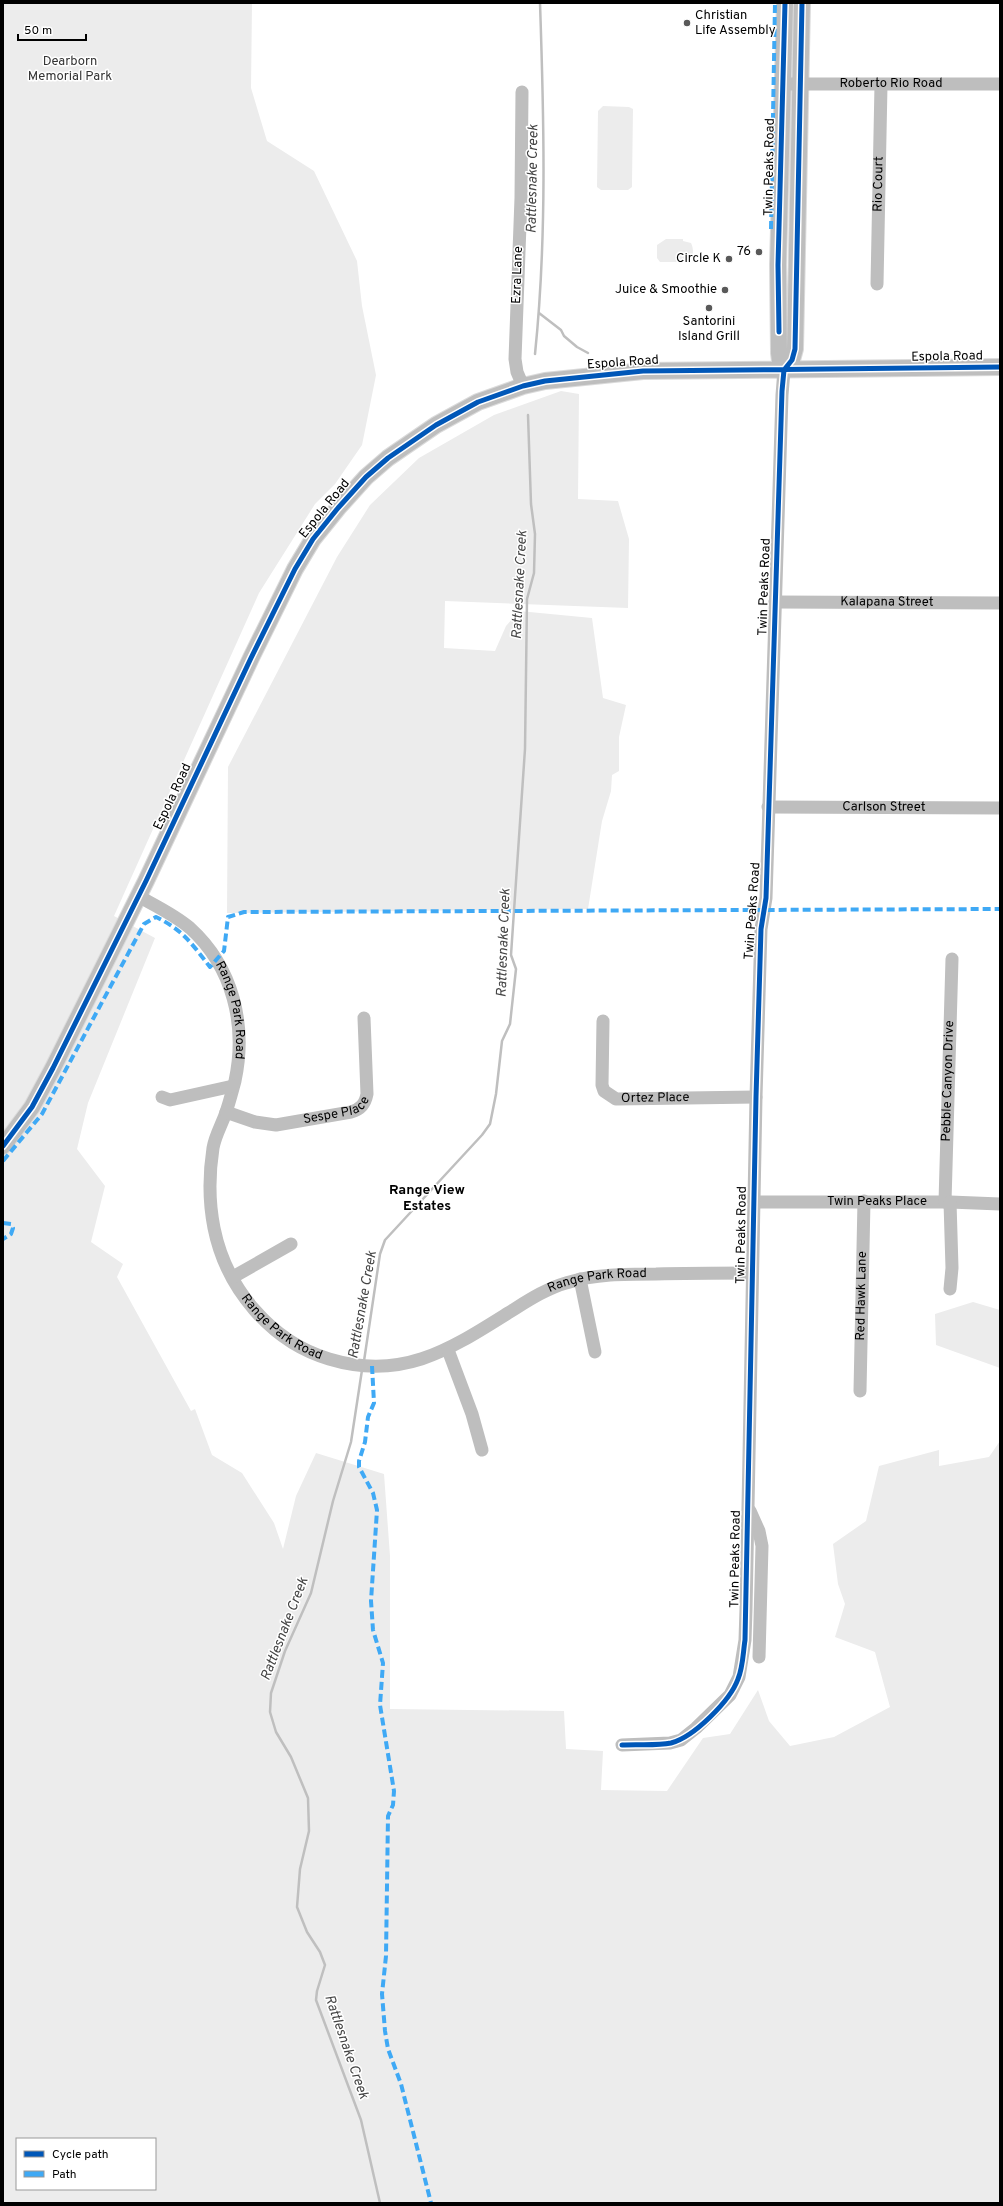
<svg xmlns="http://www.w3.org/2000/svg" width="1003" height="2206" font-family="Overpass,sans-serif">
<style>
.green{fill:#ececec;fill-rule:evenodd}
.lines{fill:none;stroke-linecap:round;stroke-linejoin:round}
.stream{stroke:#bfbfbf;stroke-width:2.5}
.major-casing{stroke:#dbdbdb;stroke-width:18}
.minor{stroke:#bebebe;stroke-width:13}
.major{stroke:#bebebe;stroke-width:16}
.quiet{stroke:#3fa9f5;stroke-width:4;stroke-dasharray:8 4;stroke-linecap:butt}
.cycleway-casing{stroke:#fff;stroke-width:8}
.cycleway{stroke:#0057b8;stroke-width:5}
.poi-dot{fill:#595959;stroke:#fff;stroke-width:1.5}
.labels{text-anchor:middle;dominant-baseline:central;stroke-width:3;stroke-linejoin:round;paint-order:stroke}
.poi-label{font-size:13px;fill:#000;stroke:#fff;text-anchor:end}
.park-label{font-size:13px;fill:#333;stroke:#fff}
.street-label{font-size:13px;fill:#000;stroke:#fff}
.water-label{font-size:14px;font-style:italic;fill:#444;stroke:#fff}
.neighbourhood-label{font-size:14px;font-weight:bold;fill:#000;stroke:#fff}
</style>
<rect width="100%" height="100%" fill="#fff"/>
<path class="green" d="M3,3H252L251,88L267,141L314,171L357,261L362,306L376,375L362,445L335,484L315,504L259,593L114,916L155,938L88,1103L77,1149L105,1186L91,1242L123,1264L117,1277L191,1411L195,1409L212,1455L242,1473L274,1523L283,1549L296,1496L316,1453L384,1474L390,1556V1709L564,1711L566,1749L603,1751L601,1790L667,1791L703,1738L730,1734L758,1690L769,1721L790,1746L834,1737L890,1707L875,1652L835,1637L845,1604L838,1584L833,1544L866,1521L879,1466L939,1450V1466L989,1457L1000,1441V2203H3ZM17,2139H155V2189H17Z
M603,106L629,107L633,109L632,182V187L628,190H601L597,187L598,111Z
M666,239H683V241L691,243C694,249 694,258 688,262H660L657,258V245Z
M561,391L579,394L578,499L618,501L629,539L628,608L445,601L444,648L495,651L506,626L519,611L592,618L603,698L626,705L619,737V771L612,775L611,791L602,821L588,909L227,913L228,767L337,557L370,505L419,458L494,415Z
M973,1302L1000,1310V1368L936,1345L935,1314Z"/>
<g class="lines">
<path class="stream" d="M539,313L561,330L564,336L577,347L588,353
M535,354C547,238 544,120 540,3
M364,1361L380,1254L385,1240L482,1135L490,1124L496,1094L502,1041L510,1024L516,969L511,955L525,749L527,599L534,573L535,534L531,504L528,415
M362,1370L351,1442L333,1501L311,1593L285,1651L271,1693L270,1712L276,1732L291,1757L308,1798L309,1831L300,1869L297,1907L307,1932L320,1952L325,1965L317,1991L316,2000L361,2120L380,2203"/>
<defs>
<path id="major" d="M784,370L792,360L795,349L802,3
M784,370L780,361L779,353L778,265L785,3
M3,1146L32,1107L53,1068L146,881L251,658L295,569L313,539L338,508L366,477L388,458L436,425L478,402L523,386L545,381L643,371L1000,367"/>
</defs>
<use href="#major" class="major-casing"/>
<g class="minor">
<path id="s1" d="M783,84H1000"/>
<path d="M522,92L521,198L515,359L517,372L523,386"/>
<path id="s2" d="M877,284L881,85"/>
<path id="s3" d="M775,602L1000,603"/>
<path id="s4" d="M768,807L1000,808"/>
<path id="s5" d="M138,896C156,906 175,915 190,928C233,967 247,1025 235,1081C232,1092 229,1104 225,1115C221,1126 215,1136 213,1148C209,1174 209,1203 214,1228C226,1288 271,1342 329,1359C402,1381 449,1350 508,1313C526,1302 545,1289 566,1283C595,1274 625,1274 656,1274C688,1273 720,1273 752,1273"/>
<path id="s6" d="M603,1021L602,1085L604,1091L616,1099L756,1097"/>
<path d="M162,1097L170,1100L233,1086"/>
<path id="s7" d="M226,1112L255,1122L276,1125L351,1112C361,1109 365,1104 367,1094L364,1018"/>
<path id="s8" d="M754,1202H950L1000,1204"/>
<path id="s9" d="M945,1202L952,959"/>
<path d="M950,1202L952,1268L950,1289"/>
<path d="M233,1277L291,1244"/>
<path d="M580,1279L595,1352"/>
<path d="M448,1350L472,1414L482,1450"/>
<path id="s10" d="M860,1391L864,1201"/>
<path d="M750,1511L759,1531L762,1546L759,1657"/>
<path d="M622,1745L670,1743L681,1740L696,1728L730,1695L739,1677L745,1640L746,1609L756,1097L761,929L766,898L782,395L784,370"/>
</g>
<use href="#major" class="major"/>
<path class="quiet" d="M771,229L775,3
M3,1161L42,1114L144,924L156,917C183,930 192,944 210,967L224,951L228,917L244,912L1000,909
M3,1223L11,1224L13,1228L11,1234L3,1239
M372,1366L374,1403L368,1417L365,1442L359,1461V1467L373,1493L377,1510L371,1601L373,1630L383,1663L380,1705L394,1791L393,1805L388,1816L386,1956L382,1994L385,2031L388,2049L401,2084L431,2203"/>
<defs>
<path id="cycleway" d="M779,332L778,265L785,3
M3,1146L32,1107L53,1068L146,881L251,658L295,569L313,539L338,508L366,477L388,458L436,425L478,402L523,386L545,381L643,371L1000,367
M622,1745C638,1744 656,1746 671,1743C694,1737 730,1701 738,1679C743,1667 743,1653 745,1640L756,1097L761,929L766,898L782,391L784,370L792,360L795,349L802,3"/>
</defs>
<use href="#cycleway" class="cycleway-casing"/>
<use href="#cycleway" class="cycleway"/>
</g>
<g class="poi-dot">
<circle cx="687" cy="23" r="4"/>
<circle cx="759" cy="252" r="4"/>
<circle cx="729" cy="259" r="4"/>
<circle cx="725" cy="290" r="4"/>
<circle cx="709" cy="308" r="4"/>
</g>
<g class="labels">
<g class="poi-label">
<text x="695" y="16" text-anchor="start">Christian<tspan x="695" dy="15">Life Assembly</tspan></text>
<text x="751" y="252">76</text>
<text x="721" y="259">Circle K</text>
<text x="717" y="290">Juice &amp; Smoothie</text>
<text x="709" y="322" text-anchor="middle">Santorini<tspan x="709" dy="15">Island Grill</tspan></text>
</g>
<g class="park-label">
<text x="70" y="62">Dearborn<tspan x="70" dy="15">Memorial Park</tspan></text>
</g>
<g class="street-label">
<text stroke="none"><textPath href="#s1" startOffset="108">Roberto Rio Road</textPath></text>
<text transform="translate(770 167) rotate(-89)">Twin Peaks Road</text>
<text stroke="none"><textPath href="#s2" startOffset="100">Rio Court</textPath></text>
<text transform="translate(518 275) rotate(-88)">Ezra Lane</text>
<text transform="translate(947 357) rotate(-1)">Espola Road</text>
<text transform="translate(623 363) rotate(-4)">Espola Road</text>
<text transform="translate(325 509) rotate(-51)">Espola Road</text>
<text transform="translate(765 587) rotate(-88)">Twin Peaks Road</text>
<text stroke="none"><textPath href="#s3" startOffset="112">Kalapana Street</textPath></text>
<text transform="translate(173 797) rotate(-65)">Espola Road</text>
<text stroke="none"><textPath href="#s4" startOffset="116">Carlson Street</textPath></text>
<text transform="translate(753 911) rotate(-86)">Twin Peaks Road</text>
<text stroke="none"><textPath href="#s5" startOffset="156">Range Park Road</textPath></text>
<text stroke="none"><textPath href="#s9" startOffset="121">Pebble Canyon Drive</textPath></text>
<text stroke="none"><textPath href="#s6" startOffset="124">Ortez Place</textPath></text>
<text stroke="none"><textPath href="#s7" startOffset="115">Sespe Place</textPath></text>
<text stroke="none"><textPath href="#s8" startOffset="123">Twin Peaks Place</textPath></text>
<text transform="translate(742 1235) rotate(-89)">Twin Peaks Road</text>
<text stroke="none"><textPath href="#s5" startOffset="851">Range Park Road</textPath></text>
<text stroke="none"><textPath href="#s10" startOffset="95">Red Hawk Lane</textPath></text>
<text stroke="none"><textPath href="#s5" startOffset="504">Range Park Road</textPath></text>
<text transform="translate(736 1559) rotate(-89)">Twin Peaks Road</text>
</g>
<g class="water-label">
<text transform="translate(533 179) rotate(-89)">Rattlesnake Creek</text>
<text transform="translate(520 585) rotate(-87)">Rattlesnake Creek</text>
<text transform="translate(504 943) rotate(-88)">Rattlesnake Creek</text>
<text transform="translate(363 1305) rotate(-80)">Rattlesnake Creek</text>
<text transform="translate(285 1629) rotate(-69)">Rattlesnake Creek</text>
<text transform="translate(346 2047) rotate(71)">Rattlesnake Creek</text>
</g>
<g class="neighbourhood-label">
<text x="427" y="1190">Range View<tspan x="427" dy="16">Estates</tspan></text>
</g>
</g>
<rect width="1003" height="2206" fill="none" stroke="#000000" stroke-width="8"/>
<rect x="16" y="2138" width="140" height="52" fill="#ffffff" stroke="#999999"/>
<rect x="24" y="2151" width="20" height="6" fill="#0057b8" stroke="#999999"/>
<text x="52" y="2158" font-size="12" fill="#000000">Cycle path</text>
<rect x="24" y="2171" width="20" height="6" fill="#3fa9f5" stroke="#999999"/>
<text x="52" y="2178" font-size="12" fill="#000000">Path</text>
<path d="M18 34v6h68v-6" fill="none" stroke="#000000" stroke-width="2"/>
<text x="24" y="34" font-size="12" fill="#000000" stroke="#ffffff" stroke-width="3" paint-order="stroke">50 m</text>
</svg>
